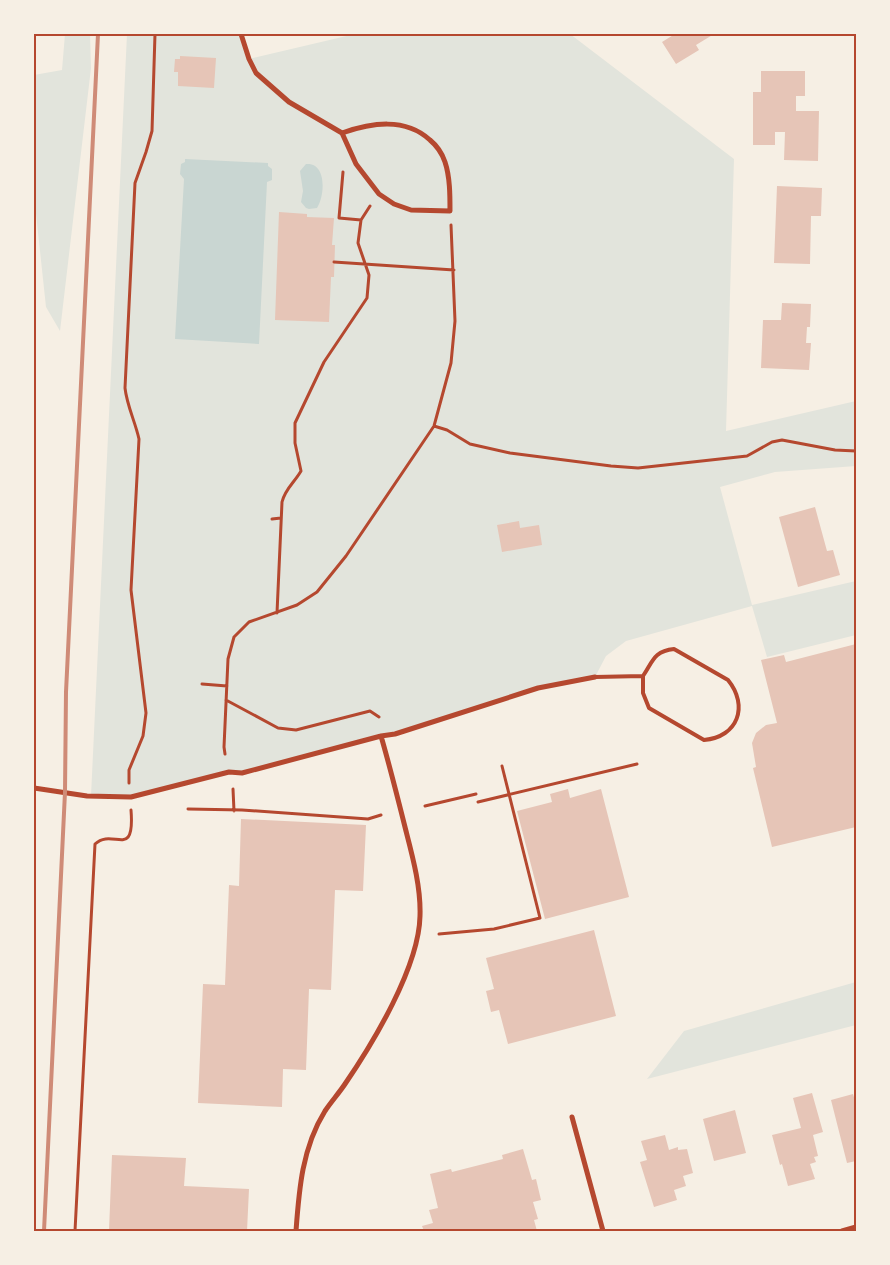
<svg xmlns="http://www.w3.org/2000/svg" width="890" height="1265" font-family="Inter,sans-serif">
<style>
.green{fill:#e2e4dc}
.water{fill:#c9d6d2}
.building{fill:#e6c5b7}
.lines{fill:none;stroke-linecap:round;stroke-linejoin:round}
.path{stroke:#b5482f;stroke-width:3}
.service{stroke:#b5482f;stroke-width:4}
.minor{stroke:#b5482f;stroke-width:5}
.rail{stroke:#cf8b77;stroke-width:4}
.neatline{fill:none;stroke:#b5482f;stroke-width:2}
</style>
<rect width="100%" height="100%" fill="#f6efe4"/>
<path class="green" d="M65,34H90L91,68L60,331L46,307L34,195V75L62,70Z
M127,34H241L249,59L355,34H570L734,159L726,431L856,401V466L775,472L720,487L752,605L856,581V635L767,657L752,606L626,641L606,656L595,677L559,683L395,734L242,773L229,772L131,797L91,796Z
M856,982V1025L647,1079L684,1031Z"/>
<path class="water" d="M185,159L268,163V166L272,169V180L267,182L259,344L175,339L184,179L180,174L181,164L185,162Z
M306,164C327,162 325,196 317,208L309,209L306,208L301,202L303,191L300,171Z"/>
<path class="building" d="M675,34H714L696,45L699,50L676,64L662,42Z
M180,56L216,58L214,88L178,86V72H174L175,59H180Z
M761,71H805V96H796V111H819L818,161L784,160L785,132H775V145H753V92H761Z
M777,186L822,188L821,216H811L810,264L774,263Z
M279,212L307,214V217L334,218L332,245H335L334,277H331L329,322L275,320Z
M782,303L811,304L810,327H807L806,343H811L809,370L761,368L763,320H781Z
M815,507L827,551L833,550L840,575L798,587L779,517Z
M519,521L520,528L539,525L542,545L502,552L497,525Z
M856,644V827L772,847L753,768L756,767L752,743L756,733L766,725L777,723L761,660L784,655L786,662Z
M568,789L570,798L601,789L629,897L545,919L517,811L552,802L550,794Z
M241,819L366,825L363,891L335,890L331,990L309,989L306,1070L283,1069L282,1107L198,1103L203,984L225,985L229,885L239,886Z
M594,930L616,1016L508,1044L499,1010L491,1012L486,991L494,989L486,958Z
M812,1093L823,1132L813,1135L818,1156L814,1157L816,1162L810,1164L815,1179L788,1186L782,1164L780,1165L772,1135L801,1128L793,1098Z
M853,1094L856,1104V1161L847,1163L831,1100Z
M735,1110L746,1153L714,1161L703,1119Z
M665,1135L669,1150L678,1147V1150L687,1149L693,1173L683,1176L686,1186L674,1190L677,1200L654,1207L640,1162L647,1160L641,1141Z
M523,1149L532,1180L536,1179L541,1200L533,1202L538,1219L534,1220L537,1231H424L422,1226L433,1223L429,1210L438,1208L430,1174L451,1169L452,1172L503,1159L502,1155Z
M112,1155L186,1158L184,1186L249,1189L247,1231H109Z"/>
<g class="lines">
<path class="path" d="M361,220L370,206
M334,262L454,270
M434,426L447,430L470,444L510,453L611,466L638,468L747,456L772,442L782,440L835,450L856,451
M272,519L281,518
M277,613L282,502C285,489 294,483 301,471L295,443V423L324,362L367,298L369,275L358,243L361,220L339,218L343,172
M202,684L227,686
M226,700L278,728L296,730L370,711L379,717
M225,754L224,747L228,659L234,637L249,622L297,605L317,592L346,556L434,426L451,363L455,321L451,225
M129,783V770L143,736L146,713L131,590L139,439C135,421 127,406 125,388L135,183L146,152L152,131L155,34
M233,789L234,811
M478,802L637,764
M425,806L476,794
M188,809L242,810L368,819L381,815
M439,934L494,929L540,918L502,766
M75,1231L95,844C113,827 135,861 131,810"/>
<path class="service" d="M595,677L643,676C653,661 654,651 674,649L728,680C749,706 738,737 704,740L649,708L643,693V676"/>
<path class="minor" d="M241,34L249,59L256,73L289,102L342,133L356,164L379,194L394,204L411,210L450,211C450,195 450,177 445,162C442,153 436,145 430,140C405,117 371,123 342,133
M34,788L87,796L131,797L229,772L242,773L381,736L395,734L538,688L595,677
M572,1117L603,1231
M296,1231C299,1190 302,1148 325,1111C331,1102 339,1093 345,1084C373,1043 419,967 420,916C421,888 413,858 406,831C398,799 390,767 381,736
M842,1231L856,1227"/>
<path class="rail" d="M44,1231L65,792L66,692L98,34"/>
</g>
<rect width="890" height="1265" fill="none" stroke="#f6efe4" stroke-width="70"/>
<rect x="35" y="35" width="820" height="1195" class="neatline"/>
</svg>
